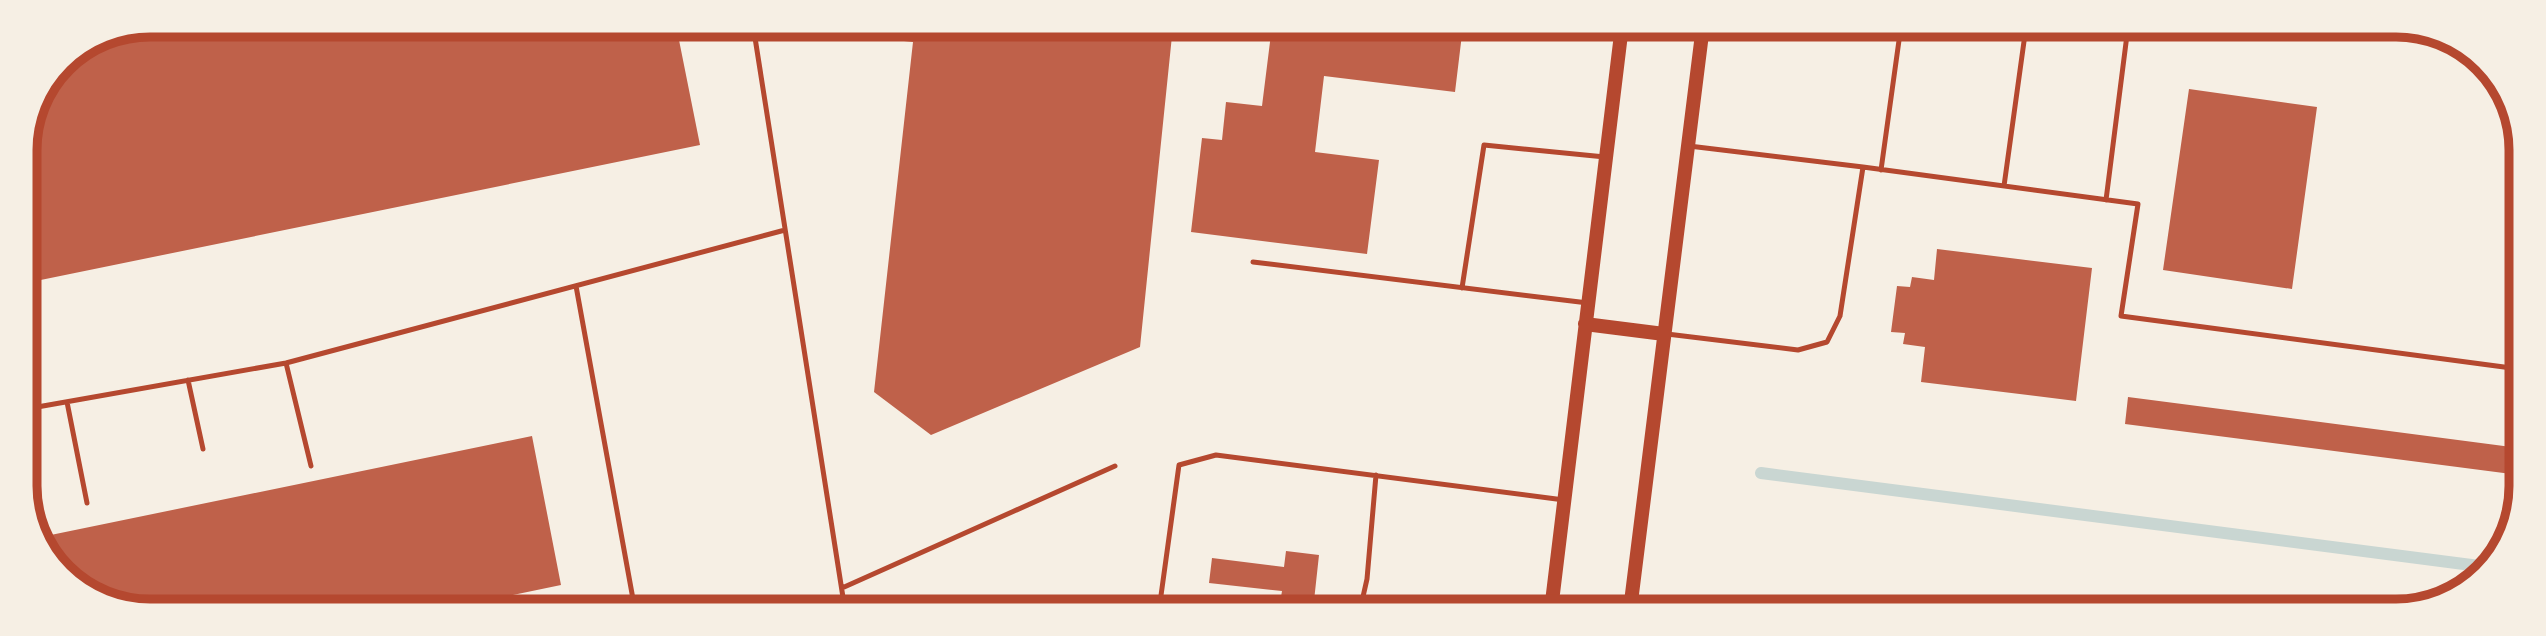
<svg xmlns="http://www.w3.org/2000/svg" width="2546" height="636" font-family="Inter,sans-serif">
<style>
.lines{fill:none;stroke-linecap:round;stroke-linejoin:round}
.stream{stroke:#c9d6d2;stroke-width:12}
.building{fill:#bf614a}
.service{stroke:#b5482f;stroke-width:5}
.secondary{stroke:#b5482f;stroke-width:14}
.rim{fill:none;stroke:#b5482f;stroke-width:9}
</style>
<rect width="100%" height="100%" fill="#f6efe4"/>
<g class="lines">
<path class="stream" d="M1761,473L2487,567"/>
</g>
<path class="building" d="M149,24L676,25L700,145L26,283L25,141L61,61L102,34Z
M833,25L1173,26L1140,347L931,435L874,392L913,42L832,33Z
M1272,26H1463L1455,92L1324,76L1315,152L1379,160L1367,254L1191,232L1202,138L1222,140L1226,102L1262,106Z
M2189,89L2317,107L2292,289L2163,270Z
M1937,249L2092,268L2076,401L1921,382L1925,347L1903,344L1905,333L1891,332L1897,286L1910,287L1912,277L1934,280Z
M2128,397L2519,448V475L2125,424Z
M532,436L561,585L445,609H125L61,575L41,537Z
M1286,551L1319,555L1313,610L1279,609L1282,591L1209,583L1212,558L1284,567Z
M1830,600L1911,609V611H1829Z"/>
<g class="lines">
<path class="service" d="M753,25L845,610
M2492,73L2490,81L2496,82
M1689,146L1863,167
M1881,170L1901,26
M2004,186L2026,27
M2106,200L2128,27
M1253,262L1588,303
M576,286L635,610
M1462,288L1484,145L1605,157
M1667,334L1798,350L1827,342L1840,316L1863,167L2138,204L2121,316L2519,369
M286,363L311,466
M188,380L203,449
M67,402L87,503
M26,409L286,363L785,230
M842,588L1115,466
M1159,610L1179,465L1216,455L1564,500
M1360,610L1367,579L1376,475"/>
<path class="secondary" d="M1585,324L1664,334
M1551,610L1622,26
M1630,610L1703,26"/>
</g>
<path d="M0 0H2546V636H0ZM150 37H2396A113 113 0 0 1 2509 150V486A113 113 0 0 1 2396 599H150A113 113 0 0 1 37 486V150A113 113 0 0 1 150 37Z" fill="#f6efe4" fill-rule="evenodd"/>
<path class="rim" d="M150 37H2396A113 113 0 0 1 2509 150V486A113 113 0 0 1 2396 599H150A113 113 0 0 1 37 486V150A113 113 0 0 1 150 37Z"/>
</svg>
